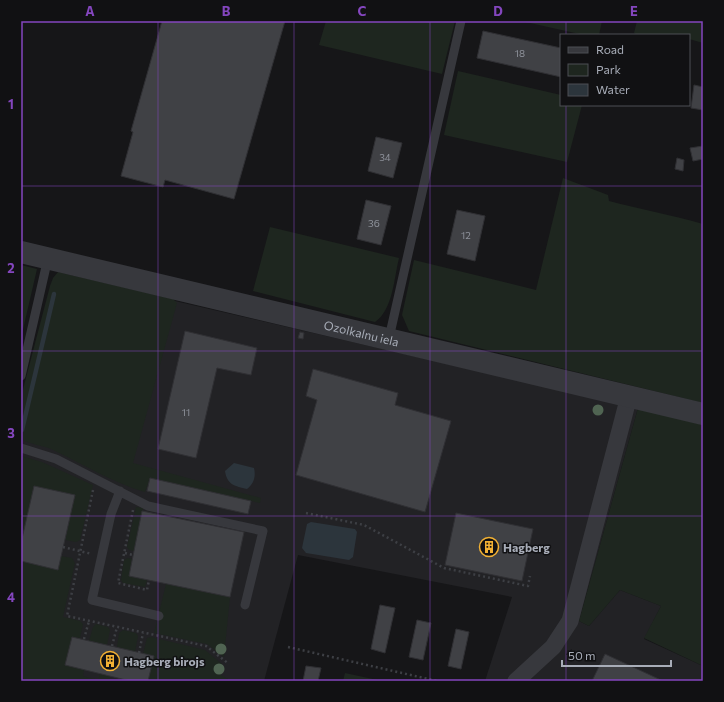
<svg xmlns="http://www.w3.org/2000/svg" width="724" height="702" font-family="Commissioner,sans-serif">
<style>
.built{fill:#222225}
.green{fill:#1e261f}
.water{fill:#2c353c}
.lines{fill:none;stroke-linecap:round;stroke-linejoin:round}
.stream{stroke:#2c353c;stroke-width:4.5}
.building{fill:#404145;stroke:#303034}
.path{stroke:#3d3f44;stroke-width:2.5;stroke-dasharray:2 3;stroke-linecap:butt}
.service{stroke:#37383d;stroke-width:9}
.minor{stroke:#37383d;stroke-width:17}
.tertiary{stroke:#37383d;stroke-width:22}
.tree{fill:#506452}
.grid{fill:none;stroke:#8446be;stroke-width:1;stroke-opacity:0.55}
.labels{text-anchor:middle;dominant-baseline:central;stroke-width:3;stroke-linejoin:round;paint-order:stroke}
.number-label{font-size:10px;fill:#8e929b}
.street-label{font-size:12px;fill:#a8adb8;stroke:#111113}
.poi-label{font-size:12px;font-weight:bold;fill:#a8adb8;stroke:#111113;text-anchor:start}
.neatline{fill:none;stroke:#8446be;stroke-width:1.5}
.grid-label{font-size:13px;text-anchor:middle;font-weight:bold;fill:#8446be}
</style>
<rect width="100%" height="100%" fill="#161618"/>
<path class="built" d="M58,274L638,408L579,621L589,626L620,590L661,606L644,639L703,666V681H485L512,597L298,555L264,681H30L21,678V416Z"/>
<path class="green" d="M326,21H455L442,74L319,45Z
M521,21H602L599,35H584Z
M637,21H703V43L689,39V35H637L634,33Z
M458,71L561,95V105H582L567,162L444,135Z
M563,178L608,195L609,201C640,209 672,215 703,224V403L409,331L402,315L414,260L536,290Z
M270,227L399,258C394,278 393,310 375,322L253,291Z
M21,265L37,269L21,338Z
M58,272L173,299L177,303L133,463L261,498L260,503L150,478L145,492C113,483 83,464 53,450C43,445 31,445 21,439V397L50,286L53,278Z
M638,408L703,425V666L644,638L661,606L620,590L589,626L579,621Z
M21,456L42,462L93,485L80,540L76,542L65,540L75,495L34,486L24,531L21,530Z
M136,507L143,508L134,551L129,550L127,547Z
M61,556L72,558L75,563L63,617L80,621L83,624L80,638L72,637L65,665L84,670L83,676L98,680L100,674L110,676V681H30L21,678V561L58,570Z
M128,558L132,559L129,576L147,580L145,587L123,583L121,580L124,560Z
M166,584L230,597L224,657L207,644L154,633Z
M96,624L108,627L110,630L107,645L89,641L93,627Z
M123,630L136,633L138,636L135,652L117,647L119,633Z
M151,637L205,650L222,664L221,675L231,681H148L154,656L143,654L147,638Z
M345,673L382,681H343Z"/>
<path class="water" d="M234,463L254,468C256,476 254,484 247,489C235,486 227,485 225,471Z
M311,522L355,529L357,532L353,557L349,560L306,553L302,548L307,524Z"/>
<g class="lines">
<path class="stream" d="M22,430L54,294"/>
</g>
<path class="building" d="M162,21H285L234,199L165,180L163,187L121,176L133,132L131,131Z
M483,31L561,48V77L477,58Z
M694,85L703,87V110L691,108Z
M376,137L402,143L393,178L368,171Z
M703,146V159L693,161L690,148Z
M677,158L684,160L683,171L675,169Z
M366,200L391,206L381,245L357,239Z
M457,210L485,216L475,261L447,254Z
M185,331L257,348L251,375L217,368L196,458L158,449Z
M300,332L304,333L303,339L298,338Z
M313,369L398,393L395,405L451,421L425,512L296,475L317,400L306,396Z
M150,478L251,501L248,514L147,491Z
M34,486L75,495L58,570L21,561V543Z
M142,511L244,532L230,597L129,576Z
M456,513L533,529L522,581L445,565Z
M380,605L395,608L385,653L371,649Z
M417,620L431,623L423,660L409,657Z
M456,629L469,632L461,669L448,666Z
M72,637L154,656L148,681H130L65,665Z
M605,654L663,681H592Z
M306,666L321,668L318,681H303Z"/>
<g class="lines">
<path class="path" d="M93,490L67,616L206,646L229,664
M133,510L118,583L147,590L149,580
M306,513L364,525L444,568L528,586L530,576
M63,547L92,554
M125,553L133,555
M84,639L89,621
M112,646L117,627
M288,647L437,681
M139,653L143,633"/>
<path class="service" d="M389,338L461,21
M21,376L48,258
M21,448L56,459L148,506L263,531L245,605
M120,491L111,514L92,600L159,616"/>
<path class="minor" d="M516,681L553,647L570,621L629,396"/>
<path class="tertiary" id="s1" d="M21,252L703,414"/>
</g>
<g class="tree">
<circle cx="598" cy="410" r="5.5"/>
<circle cx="221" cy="649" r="5.5"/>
<circle cx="219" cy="669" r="5.5"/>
</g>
<path class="grid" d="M158,21V681M294,21V681M430,21V681M566,21V35M566,105V681M21,186H703M21,351H703M21,516H703"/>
<defs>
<symbol id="building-ring" viewBox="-11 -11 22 22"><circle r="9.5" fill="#111113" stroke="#f2b134" stroke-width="1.5"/><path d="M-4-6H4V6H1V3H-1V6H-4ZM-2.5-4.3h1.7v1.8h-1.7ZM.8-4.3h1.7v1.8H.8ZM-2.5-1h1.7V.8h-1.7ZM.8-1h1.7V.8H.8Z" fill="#f2b134"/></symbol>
</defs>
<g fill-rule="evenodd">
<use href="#building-ring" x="478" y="536" width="22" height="22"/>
<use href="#building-ring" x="99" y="650" width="22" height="22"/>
</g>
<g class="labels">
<g class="number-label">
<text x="520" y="53">18</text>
<text x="385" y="157">34</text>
<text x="374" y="223">36</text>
<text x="466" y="235">12</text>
<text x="186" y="412">11</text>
</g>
<g class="street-label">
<text stroke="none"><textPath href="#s1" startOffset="350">Ozolkalnu iela</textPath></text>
</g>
<g class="poi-label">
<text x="503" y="547">Hagberg</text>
<text x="124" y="661">Hagberg birojs</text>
</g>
</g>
<rect width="724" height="702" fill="none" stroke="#111113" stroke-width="44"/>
<rect x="560" y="34" width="130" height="72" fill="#111113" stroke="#4d4f55"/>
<rect x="568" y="47" width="20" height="6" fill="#37383d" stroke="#4d4f55"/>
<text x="596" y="54" font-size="12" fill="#a8adb8">Road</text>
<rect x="568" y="64" width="20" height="12" fill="#1e261f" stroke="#4d4f55"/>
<text x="596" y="74" font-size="12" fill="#a8adb8">Park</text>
<rect x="568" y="84" width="20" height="12" fill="#2c353c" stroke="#4d4f55"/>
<text x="596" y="94" font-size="12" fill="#a8adb8">Water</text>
<path d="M562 660v6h109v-6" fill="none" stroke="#a8adb8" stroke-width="2"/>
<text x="568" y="660" font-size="12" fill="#a8adb8" stroke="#111113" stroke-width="3" paint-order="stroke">50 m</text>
<rect x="22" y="22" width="680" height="658" class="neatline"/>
<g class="grid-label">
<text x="90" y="16">A</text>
<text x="226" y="16">B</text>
<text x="362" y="16">C</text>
<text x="498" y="16">D</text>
<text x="634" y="16">E</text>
<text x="11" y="109">1</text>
<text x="11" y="273">2</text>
<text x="11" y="438">3</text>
<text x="11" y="602">4</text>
</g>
</svg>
